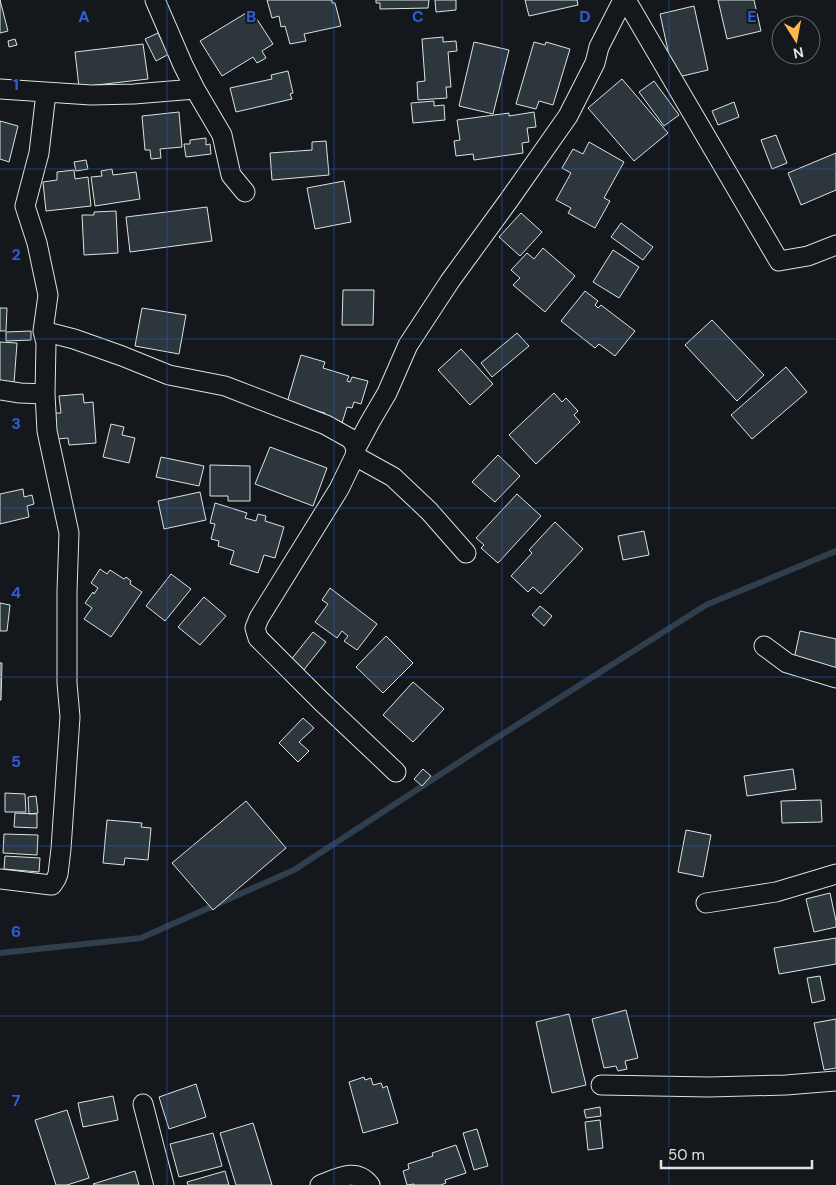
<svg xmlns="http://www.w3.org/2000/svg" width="836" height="1185" font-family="'DM Sans',sans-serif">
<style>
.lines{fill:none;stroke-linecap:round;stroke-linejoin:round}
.stream{stroke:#2f3f4d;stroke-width:6}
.building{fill:#2c363c;stroke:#d8e6dc}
.minor-casing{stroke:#d8e6dc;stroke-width:21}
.minor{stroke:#14181c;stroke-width:19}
.grid{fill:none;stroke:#305dd8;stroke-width:1;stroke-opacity:0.55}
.grid-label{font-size:16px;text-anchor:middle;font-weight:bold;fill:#305dd8;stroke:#14181c;stroke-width:4;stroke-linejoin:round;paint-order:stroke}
</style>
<rect width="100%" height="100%" fill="#14181c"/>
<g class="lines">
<path class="stream" d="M0,953L141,938L294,870L487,744L706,605L836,551"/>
</g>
<path class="building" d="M0,0L8,31L0,33Z
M267,0H332V3H335L341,26L304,34L306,41L290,44L285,26L281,27L279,16L272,18Z
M376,0H429L428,8L380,9V3H376Z
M435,0H456V10L436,12Z
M525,0H577L578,5L529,16Z
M718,0H754L761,31L727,39Z
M694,6L708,70L674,78L660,14Z
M251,10L273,44L262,51L266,58L257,63L253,57L222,76L200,41Z
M158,33L169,54L156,61L145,39Z
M443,37V42L456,41L457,51L448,52L451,87H446L447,98L418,100L417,82L425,81L422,39Z
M15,39L17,45L9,47L8,41Z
M474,42L509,50L493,114L459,106Z
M534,42L545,45L546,42L570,49L553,105L539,101L536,109L516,104Z
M143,44L148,79L79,87L75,52Z
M288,71L293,93L290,94L292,99L236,112L230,88L272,79L271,75Z
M622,79L668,133L634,161L588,108Z
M654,81L679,115L664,126L639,92Z
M434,101V106L444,105L445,120L413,123L411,103Z
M734,102L739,117L718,125L712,111Z
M179,112L182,147L160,149L161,158L151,159L150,150H145L142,116Z
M534,112L536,127L527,128L529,142L522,143L523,153L474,160L473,154L456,156L454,141L460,140L457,120L509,113V116Z
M0,121L18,126L9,162L0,159Z
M776,135L787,163L772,169L761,140Z
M206,138V145L210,144L211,154L186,157L184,144H190V140Z
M326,141L329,175L272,180L270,153L312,150V142Z
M589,142L624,162L604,198L610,201L595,228L568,213L571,208L556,200L571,173L562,168L573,149L583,154Z
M836,153V190L801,205L788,173Z
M86,160L88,169L76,171L74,162Z
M112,169L113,175L136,172L140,199L95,206L91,177L102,176L101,171Z
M74,170L75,179L88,177L91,206L46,211L43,182L57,180V172Z
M344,181L351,222L315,229L307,188Z
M207,207L212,241L130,252L126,217Z
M116,211L118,253L84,255L82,215H94V212Z
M521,213L542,232L520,256L499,237Z
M621,223L653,247L643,260L611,237Z
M543,248L575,276L545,312L513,285L520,278L511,270L527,253L534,259Z
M613,250L639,267L619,298L593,282Z
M343,290H374L373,325H342Z
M585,291L598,301L595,305L598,308L601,305L635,331L615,356L599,344L595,348L561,321Z
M0,308H7L6,331H0Z
M142,308L186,315L179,354L135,346Z
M712,320L764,375L737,401L685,345Z
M31,331V340L6,341V332Z
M517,333L529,346L492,377L481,363Z
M0,342L17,343L14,383L0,382Z
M461,349L493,384L470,405L438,370Z
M301,355L325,362L323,368L349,376L347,381L350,382L352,377L368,381L361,404L354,402L352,408L347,407L342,423L323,419L325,413L310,409L286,406Z
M786,367L807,392L752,439L731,415Z
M554,393L562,402L566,398L578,411L574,415L580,422L536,464L509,435Z
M83,394L84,403L93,402L96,443L69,445L68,438L57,439L55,413H61L59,396Z
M111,424L124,427L122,435L135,438L129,463L103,457Z
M270,447L327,468L313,506L255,484Z
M498,455L520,476L495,502L472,482Z
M161,457L204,466L199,486L156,477Z
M210,465L250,466V501H228V496H210Z
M23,489L24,497L32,495L34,504L27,506L29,517L0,524V494Z
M200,492L206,520L164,529L158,501Z
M517,494L541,516L498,563L481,548L484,545L476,538Z
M215,503L247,513L245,518L256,521L258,514L266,516L265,521L284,527L275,558L264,555L258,573L230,564L234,551L218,546L219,541L211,539L215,524L210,523Z
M555,522L583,549L541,594L533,587L528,592L511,576L532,553L529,550Z
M644,531L649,555L623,560L618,536Z
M100,569L107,574L110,570L124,579L126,577L131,581L130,584L142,592L111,637L84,619L92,608L85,603L93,592L94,594L98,588L91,583Z
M171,574L191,589L165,621L146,606Z
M330,588L377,624L357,650L344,641L348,636L342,631L337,638L315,622L328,604L322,600Z
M204,597L226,616L200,645L178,627Z
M0,603L10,605L7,631H0Z
M540,606L552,616L544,626L532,615Z
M800,631L836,639V673L793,664Z
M313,632L326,642L303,671L290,661Z
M386,636L413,663L383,693L356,667Z
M0,663H2L1,700H0Z
M413,682L444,709L413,742L383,715Z
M303,718L314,728L299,742L309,751L298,762L279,743Z
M423,769L431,776L422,786L414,779Z
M793,769L796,789L747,796L744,776Z
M5,793L25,794L26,812H5Z
M36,796L38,813L29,814L28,797Z
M821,800L822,822L782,823L781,801Z
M246,801L286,848L213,910L172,863Z
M15,813L37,814V828L14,827Z
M107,820L142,823L141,827L151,828L148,860L125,858L124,865L103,863Z
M686,830L711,835L703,877L678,872Z
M4,834L38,835L37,855L3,853Z
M5,856L40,858L39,872L4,869Z
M830,893L836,921V927L814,932L806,899Z
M836,938V964L779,974L774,948Z
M820,976L825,1000L812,1003L807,978Z
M626,1010L638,1058L625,1061L627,1069L618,1071L616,1066L604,1068L592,1019Z
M569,1014L586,1085L552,1093L536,1022Z
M836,1019V1068L824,1070L814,1023Z
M364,1077L365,1080L371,1078L373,1085L381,1083L383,1088L387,1086L398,1123L363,1133L349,1082Z
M196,1084L206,1117L169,1129L159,1097Z
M113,1096L118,1120L83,1127L78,1103Z
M600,1107L601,1116L586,1118L584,1110Z
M67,1110L89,1178L67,1185H56L35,1120Z
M600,1120L603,1148L588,1150L585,1122Z
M253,1123L272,1185H236L220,1133Z
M477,1129L488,1166L474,1170L463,1133Z
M213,1133L222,1166L179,1177L170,1144Z
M456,1145L466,1173L445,1180L446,1183L441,1185H414V1184L407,1185L403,1171L409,1169L408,1164L433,1156L432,1153Z
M135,1171L139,1185H94L93,1184Z
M225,1171L229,1185H188L187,1182Z"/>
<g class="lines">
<defs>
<path id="minor" d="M626,0L779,261L808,256L836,245
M0,89L91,95L134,94L195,89L183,65L155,0
M195,89L222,135L231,175L245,192
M43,331L74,339L122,356L169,375L225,386L326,425L351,439L356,448L355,456L339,489L259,618L255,628L258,638L321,701L396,772
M0,390L20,393L45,394L47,431L69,533L67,591V683L70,717L61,849L58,874L56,879L52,885H51L0,879
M45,394L46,343L43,331L48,295L37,243L25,206L39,153L46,93
M356,448L370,422L387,393L408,345L450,281L509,200L568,116L595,63L599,47L623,0
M355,456L393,477L429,511L466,553
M764,646L787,663L836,678
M706,903L776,892L836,874
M601,1085L709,1087L786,1085L836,1081
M143,1104L164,1185
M320,1185C338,1178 356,1167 370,1185"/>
</defs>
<use href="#minor" class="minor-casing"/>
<use href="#minor" class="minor"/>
</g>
<path class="grid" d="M167,0V1185M334,0V1185M502,0V1185M669,0V1185M0,169H836M0,339H836M0,508H836M0,677H836M0,846H836M0,1016H836"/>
<g class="grid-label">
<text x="84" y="22">A</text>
<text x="251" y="22">B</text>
<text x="418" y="22">C</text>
<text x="585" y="22">D</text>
<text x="752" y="22">E</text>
<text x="16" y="90">1</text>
<text x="16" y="260">2</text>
<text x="16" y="429">3</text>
<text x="16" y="598">4</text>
<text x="16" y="767">5</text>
<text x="16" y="937">6</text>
<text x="16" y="1106">7</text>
</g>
<g transform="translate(796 40) rotate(169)"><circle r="24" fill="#14181c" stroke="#626a69"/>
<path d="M0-4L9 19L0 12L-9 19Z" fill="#ffb74d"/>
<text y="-8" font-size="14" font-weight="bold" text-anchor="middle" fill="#d8e6dc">N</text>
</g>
<path d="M661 1160v8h151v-8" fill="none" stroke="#d8e6dc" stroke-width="2.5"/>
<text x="668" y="1160" font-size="15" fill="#d8e6dc" stroke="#14181c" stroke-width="4" paint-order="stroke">50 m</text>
</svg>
